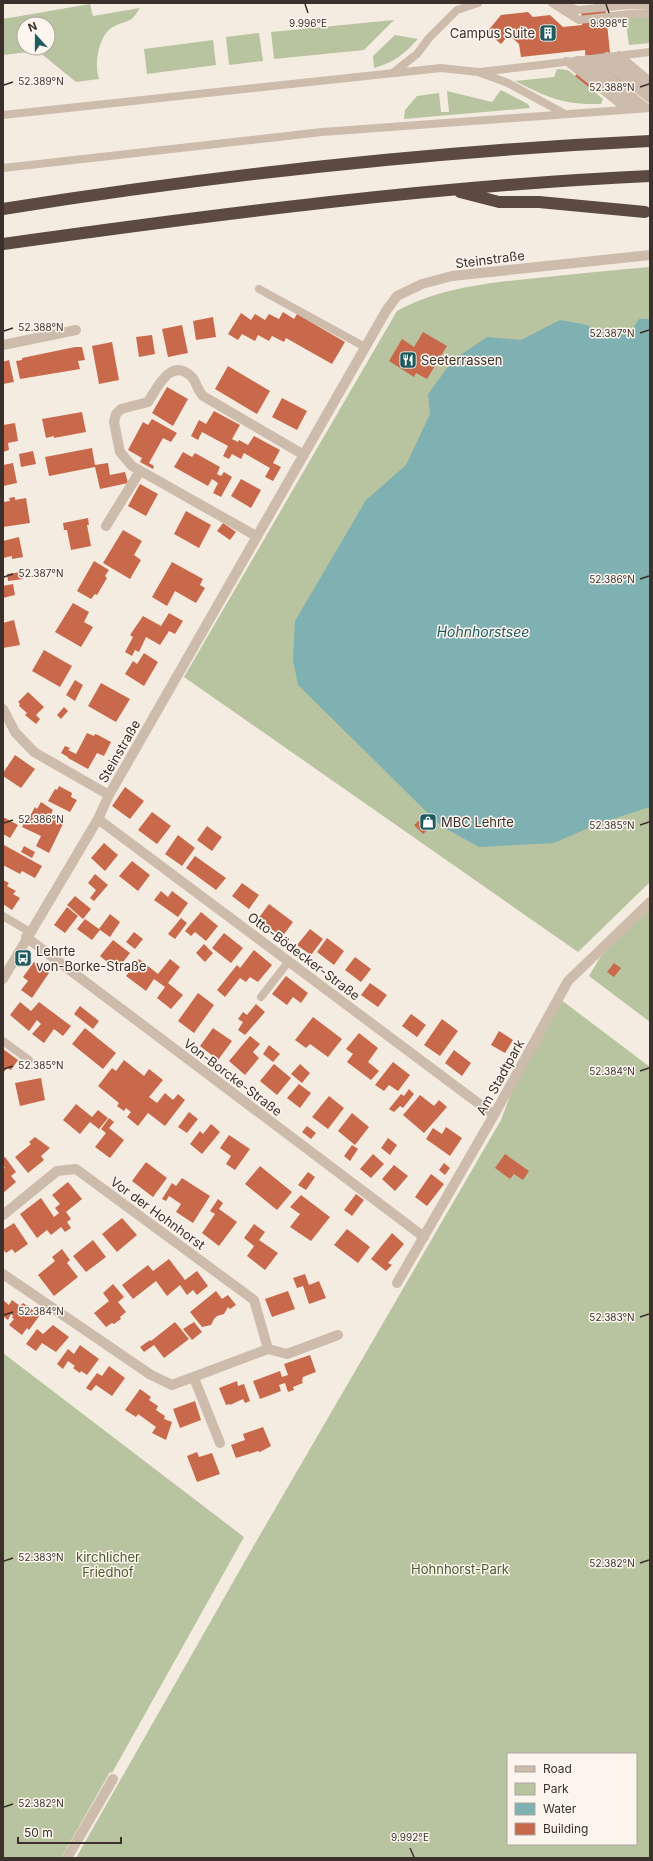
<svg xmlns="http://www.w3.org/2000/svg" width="653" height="1861" font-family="Inter,sans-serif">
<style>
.green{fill:#b8c4a0;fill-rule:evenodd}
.water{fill:#7fb0b2}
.building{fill:#c8694b}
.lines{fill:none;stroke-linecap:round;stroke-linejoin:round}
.lane{stroke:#cdbbac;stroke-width:8}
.street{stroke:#cdbbac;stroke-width:10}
.highway{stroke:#5c4a42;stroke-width:12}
.ticks{fill:none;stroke:#3b302b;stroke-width:1.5}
.labels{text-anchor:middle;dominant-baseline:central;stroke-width:3;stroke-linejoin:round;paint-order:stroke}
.poi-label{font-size:13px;fill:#3b302b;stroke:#fbf5ee;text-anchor:start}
.street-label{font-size:13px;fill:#3b302b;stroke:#fbf5ee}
.park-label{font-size:13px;fill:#4a5a2e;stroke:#fbf5ee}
.water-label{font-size:14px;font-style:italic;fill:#1f5a5e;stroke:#fbf5ee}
.ticks-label{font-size:10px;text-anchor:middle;fill:#3b302b;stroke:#fbf5ee;stroke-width:3;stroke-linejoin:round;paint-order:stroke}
</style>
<rect width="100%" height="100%" fill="#f4ebe1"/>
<path class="green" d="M90,4L93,16L140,8C138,11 134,18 130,20C124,23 116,24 110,29C98,39 94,65 99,79L76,82L38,51L3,55V19ZM24,24H48V48H24Z
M625,18H650V43L629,45Z
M394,20L364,50L274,59L271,32Z
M259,33L263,61L229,65L226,37Z
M395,35L418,39C404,54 395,62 374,68L373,56Z
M213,40L216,65L147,74L144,49Z
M557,69L568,70L603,99L601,104C563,105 549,98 515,81L554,77Z
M501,90L528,104L530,108L404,119L405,110L417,96L439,93L441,112H449L447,91L492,102Z
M650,267V882L578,952L184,677L397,311C442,286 496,282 547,277C581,273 616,270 650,267Z
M650,907V1022L589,976L601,956Z
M556,996L650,1067V1858H76L253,1547L501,1120L531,1040ZM508,1754H636V1844H508Z
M3,1353L244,1537L112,1773L110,1772L61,1858H3Z"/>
<path class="water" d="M639,319H650V807L598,824L554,843L479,847L441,826L298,685L293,660L295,621L366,500L406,465L430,414L428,394L453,360L487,337L521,340L560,320L587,325L603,334L630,333Z"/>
<path class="building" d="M605,3L611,63L625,76L615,89L603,78L592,90L575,76L586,63L585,50L521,57L519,44L509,35L501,44L487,32L501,15L528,12L533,17L550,15L563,27L582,25L581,7Z
M283,312L294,319L297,314L345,342L332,364L286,338L284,342L272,336L269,341L258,335L255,341L242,334L238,340L228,334L241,313L251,320L255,314L265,320L269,314L279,319Z
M213,317L216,337L196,340L193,321Z
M182,325L188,353L168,357L162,329Z
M423,332L447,346L427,379L416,373L414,377L389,361L402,339L414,347Z
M152,335L155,354L139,357L136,337Z
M112,342L119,380L99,384L92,346Z
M75,347H82L85,360L78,361L80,369L20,379L16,361L22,360V358Z
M9,360L14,382L3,384V362Z
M228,366L270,391L257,414L215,389Z
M167,387L188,399L173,426L152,413Z
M282,398L307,411L297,430L272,417Z
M214,411L240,425L232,439L238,442L239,440L248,445L254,436L280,450L273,463L281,467L273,481L265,477L270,468L244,453L241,459L232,454L229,459L223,456L228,446L202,432L198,440L191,436L199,420L206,424Z
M82,412L86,432L54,438V436L46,438L42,419Z
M152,419L177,433L171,442L163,438L149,463L154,466L153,469L140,462L142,458L128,450L143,422L148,425Z
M15,423L18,441L8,443L9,450L3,452V425Z
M92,448L95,465L108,463L110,475L125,472L128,483L100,489L95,467L49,476L45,457Z
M33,451L36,464L21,467L19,454Z
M183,452L192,457L195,453L220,467L217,474L221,476L224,472L232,477L221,497L213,493L218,483L212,479L208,486L174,467Z
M13,463L17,483L3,486V465Z
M241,479L261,490L251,508L231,496Z
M140,484L158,494L146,516L128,506Z
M15,497V500L26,498L30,523L3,527V502L10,501L9,498Z
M186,511L211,525L199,548L174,534Z
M88,518L89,525H87L91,546L71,550L67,530H64L63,523Z
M223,523L236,532L230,540L217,531Z
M123,530L142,541L134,555L141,560L130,579L103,563Z
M19,537L23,557L12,559V556L3,558V541Z
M94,561L109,570L105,576L107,578L97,595L95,594L91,599L77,591Z
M172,562L203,579L200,585L205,588L196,603L175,591L167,606L152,597Z
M22,572L23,579L8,581L7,574Z
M13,584L15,595L3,598V586Z
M73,603L89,612L84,622L93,627L81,647L55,632Z
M169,613L183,621L175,634L169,631L160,645L146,637L139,652L135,650L132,656L125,652L133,637L130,635L143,616L161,626Z
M14,620L20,645L3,648V623Z
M44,650L72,666L60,687L32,671Z
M144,653L158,662L144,686L125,674L133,661L137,664Z
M75,680L83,685L75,701L66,695Z
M101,683L130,699L116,722L88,706Z
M28,692L44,707L36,715L40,719L36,724L25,715L27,713L19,706L20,704L18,702Z
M64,707L68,711L61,719L57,715Z
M87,733L94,736L95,734L98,735L111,742L104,756L97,753L88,769L68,758V757L61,753L65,746L70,748L68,750L76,754Z
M15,755L35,769L21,788L3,776V773Z
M59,786L72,793L71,797L77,800L70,812L48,801L55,789L57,790Z
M125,787L144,801L130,819L112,806Z
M41,802L53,810L50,816L47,814L43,822L47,824L50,817L63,824L49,853L36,846L41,836L22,827L28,815L30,816L35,807L37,809Z
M152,812L171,826L157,844L138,830Z
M3,817L18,825L10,838L3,834Z
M423,817L432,826L423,834L414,825Z
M207,826L222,837L212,851L197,840Z
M178,835L195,848L182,866L165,854Z
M104,843L118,855L105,871L91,858Z
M4,845L42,866L35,878L22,871L20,874L3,865Z
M24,846L35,852L32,858L21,852Z
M195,856L226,878L216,890L186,868Z
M132,861L150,875L138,891L119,876Z
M95,874L108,885L94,901L90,898L96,890L88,883Z
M3,880L9,883L7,886L16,891L13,894L20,898L12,910L3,904Z
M242,883L259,895L249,909L232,896Z
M161,891L168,897L172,891L188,903L178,917L154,900Z
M75,896L91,909L83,919L67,905Z
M269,904L293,922L282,937L258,919Z
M67,907L78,916L65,933L54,925Z
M201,912L218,926L206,941L195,932L191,936L185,931Z
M110,914L120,922L110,937L100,930L92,940L77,929L85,919L99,929Z
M181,918L187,923L175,939L168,934Z
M310,929L323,939L311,955L297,945Z
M134,932L143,939L135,949L126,942Z
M224,933L243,948L231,963L212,948Z
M327,938L344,951L334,965L317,952Z
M113,940L130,953L117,970L100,956Z
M204,944L213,953L205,962L196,953Z
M254,950L272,965L258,982L250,977L246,982L240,978L225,997L217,990L237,965L240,968Z
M355,957L371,969L361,982L345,970Z
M139,959L158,974L170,959L180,967L168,983L183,995L171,1009L157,998L165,987L154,979L146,991L126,976Z
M34,962L49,973L32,998L21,990L28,981L23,977Z
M614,963L621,968L614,977L607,972Z
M286,976L308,993L301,1003L293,997L287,1005L272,994Z
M370,983L387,995L378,1007L361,995Z
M198,993L214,1005L194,1033L178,1021Z
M20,1002L31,1011L39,1002L71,1026L63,1036L54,1029L44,1043L32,1034L41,1024L37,1020L29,1031L10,1015Z
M256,1004L265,1012L245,1035L238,1030L243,1022L238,1019L243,1012L247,1015Z
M80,1006L99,1021L93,1029L74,1014Z
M411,1014L426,1025L417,1037L402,1026Z
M313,1017L342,1039L328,1057L310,1044L306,1048L295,1040Z
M442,1019L458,1031L440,1056L424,1045Z
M85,1028L116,1053L103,1069L72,1044Z
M213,1028L232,1041L218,1060L200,1046Z
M499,1031L513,1040L505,1053L491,1045Z
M359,1033L378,1048L368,1062L379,1071L371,1080L347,1062L353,1054L346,1049Z
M250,1036L260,1044L253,1052L259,1058L245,1075L229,1061Z
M269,1045L280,1054L273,1062L263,1054Z
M3,1049L18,1060L11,1070L7,1068L3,1073Z
M454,1050L471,1063L462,1076L445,1063Z
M124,1060L144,1076L149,1069L163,1080L149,1097L157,1103L165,1093L173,1100L178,1094L185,1100L165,1126L148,1113L138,1126L127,1117L131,1112L126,1108L124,1111L117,1106L119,1103L98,1086L112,1068L116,1071Z
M393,1062L410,1075L398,1091L389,1085L384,1091L375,1085Z
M274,1064L291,1078L277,1095L260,1081Z
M300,1064L310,1073L302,1083L291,1074Z
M41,1078L45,1100L20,1106L15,1083Z
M299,1084L311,1093L300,1108L287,1098Z
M409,1089L414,1094L403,1108L400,1106L394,1112L389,1109L401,1094L404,1096Z
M420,1095L434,1106L439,1100L447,1107L424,1133L403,1115Z
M329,1096L344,1108L328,1129L312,1117Z
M76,1104L92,1117L98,1110L108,1118L99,1129L90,1122L80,1134L63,1120Z
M189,1112L198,1119L187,1133L178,1127Z
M352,1113L369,1127L355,1145L338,1131Z
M109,1118L114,1122L109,1128L124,1140L110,1158L95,1147L106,1133L101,1129Z
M211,1124L220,1132L202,1154L190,1144L200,1131L203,1134Z
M307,1126L316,1133L311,1139L302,1132Z
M446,1127L462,1138L450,1156L426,1139L433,1128L442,1134Z
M229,1135L250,1149L235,1170L226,1164L231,1156L220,1148Z
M35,1137L50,1148L41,1156L44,1160L28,1173L15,1157L31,1144L29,1142Z
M388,1138L397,1145L390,1155L381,1148Z
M352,1145L358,1149L350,1161L344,1156Z
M373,1154L384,1164L371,1178L360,1169Z
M505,1154L529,1171L523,1180L514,1174L510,1179L495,1168Z
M5,1157L16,1172L11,1176L16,1182L3,1193V1169L5,1168L3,1165V1158Z
M146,1162L167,1178L153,1197L132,1181Z
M444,1163L450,1168L445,1175L439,1170Z
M394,1165L408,1176L395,1191L382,1179Z
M260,1166L292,1192L277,1210L245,1184Z
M308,1172L315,1177L306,1190L298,1185Z
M431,1174L444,1184L427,1206L415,1197Z
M182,1178L210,1196L193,1223L176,1212L181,1204L169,1196L166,1201L162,1199L172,1183L176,1186Z
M68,1182L82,1199L66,1212L71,1219L67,1222L71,1228L65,1232L61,1227L51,1235L47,1230L37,1238L20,1214L41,1198L54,1217L59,1213L55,1208L60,1204L52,1195Z
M356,1194L364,1200L352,1216L344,1210Z
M301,1195L330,1217L311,1241L290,1227L300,1214L290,1207Z
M218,1199L223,1203L219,1209L237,1222L219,1246L202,1233L215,1214L210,1211Z
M122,1218L137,1235L117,1252L102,1234Z
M14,1223L28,1244L15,1253L12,1249L6,1253L3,1249V1230Z
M254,1224L265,1232L259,1240L278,1253L265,1270L247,1256L254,1246L244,1238Z
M347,1229L370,1247L358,1263L334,1245Z
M392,1233L404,1244L388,1263L392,1265L386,1271L371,1259Z
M93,1240L106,1257L86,1272L73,1256Z
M62,1249L70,1260L67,1263L78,1277L54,1296L38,1275L55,1261L52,1257Z
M169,1259L185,1280L197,1271L208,1286L197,1295L193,1290L187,1295L180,1285L167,1296L156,1281L133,1299L122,1285L148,1265L153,1271Z
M305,1274L309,1285L319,1281L326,1298L309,1304L303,1286L297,1288L293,1278Z
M113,1284L124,1297L118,1302L126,1312L120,1317L121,1319L114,1324L112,1323L106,1327L94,1313L109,1301L103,1293Z
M216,1291L222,1299L228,1295L236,1305L230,1309L228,1307L224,1314L217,1316L214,1319L211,1325L202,1327L190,1312Z
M288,1291L295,1309L272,1317L265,1299Z
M3,1300L9,1305L12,1300L20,1306L23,1303L40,1315L29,1330L27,1328L22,1335L9,1325L14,1319L12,1318L13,1316L11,1314L8,1320L3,1316Z
M175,1322L189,1339L164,1358L154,1345L144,1352L140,1347L150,1340L151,1341Z
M194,1322L202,1332L192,1340L183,1329Z
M53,1325L69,1337L56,1352L42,1343L36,1351L26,1344L37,1329L43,1334Z
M80,1345L99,1359L87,1375L81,1371L80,1373L73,1368L75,1366L68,1361L63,1369L57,1364L68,1349L74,1354Z
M310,1355L316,1372L303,1377L302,1381L303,1383L293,1387L294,1390L288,1392L285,1383L279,1385L281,1391L260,1399L253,1381L280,1371L282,1377L288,1375L284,1364Z
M109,1366L125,1378L112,1396L96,1385L91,1391L86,1388L97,1373L102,1376Z
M237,1381L238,1386L244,1384L250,1401L245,1403L243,1399L230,1405V1404L226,1405L219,1388Z
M140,1389L151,1397L149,1400L158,1406L156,1410L165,1416L164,1419L172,1422L166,1440L152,1433L156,1427L138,1414L136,1417L125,1410Z
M195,1401L201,1420L180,1428L173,1409Z
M263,1427L271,1446L260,1452L258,1451L236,1458L231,1445L245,1440L243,1434Z
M197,1452L199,1457L212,1453L220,1474L197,1482L187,1456Z"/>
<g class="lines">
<path class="lane" d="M552,3L579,20L629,14H650
M559,3L578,10L629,5L650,6
M619,55L650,81
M607,56L650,90
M598,58L650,99
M587,59L647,108
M577,60L636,108
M566,61L626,109
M394,72L417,54L429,38L457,10L478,3
M480,72L650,52
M3,115L441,68L478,72L508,83L563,113
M3,168L322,132L650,108
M259,289L365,347
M3,916L30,932
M261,997L289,961
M3,1041L29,1060"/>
<path class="street" d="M3,345L76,330
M106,526L140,471
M256,536L132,466L120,452L114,422L116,414L121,409L148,402C157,388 171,356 192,377C197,383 197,390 203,396L304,455
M3,709L15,732L34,752L109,795
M98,819L494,1115
M26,937L424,1237
M3,979L98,819L109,795L386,311L397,296L422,284L452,276L650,255
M3,1215L57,1171L76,1169L254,1300L268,1349L172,1385L151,1375L3,1274
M397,1283L494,1115L568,981L650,902
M268,1349L287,1354L338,1335
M194,1378L220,1443
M67,1858L113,1779"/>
<path class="highway" d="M460,192L499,202H539L645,212
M3,209C217,175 433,151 650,141
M3,244C218,214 433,186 650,176"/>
</g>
<path class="ticks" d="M305,4L308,13M606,4L609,13M4,85L13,82M640,87L649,84M4,331L13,328M640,333L649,330M4,577L13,574M640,579L649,576M4,823L13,820M640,825L649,822M4,1069L13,1066M640,1071L649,1068M4,1315L13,1312M640,1317L649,1314M4,1561L13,1558M640,1563L649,1560M4,1807L13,1804M410,1848L414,1857"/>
<defs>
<symbol id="building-square" viewBox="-11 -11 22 22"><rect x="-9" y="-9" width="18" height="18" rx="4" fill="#1f5a5e" stroke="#fbf5ee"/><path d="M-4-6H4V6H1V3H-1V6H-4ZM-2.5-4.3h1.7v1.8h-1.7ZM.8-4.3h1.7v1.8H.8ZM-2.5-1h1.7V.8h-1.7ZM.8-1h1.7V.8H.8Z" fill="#fff"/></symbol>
<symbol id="restaurant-square" viewBox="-11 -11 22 22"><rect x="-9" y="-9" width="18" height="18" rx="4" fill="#1f5a5e" stroke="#fbf5ee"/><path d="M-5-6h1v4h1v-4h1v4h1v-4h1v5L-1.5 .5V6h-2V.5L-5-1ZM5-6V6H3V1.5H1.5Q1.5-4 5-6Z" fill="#fff"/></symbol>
<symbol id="shop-square" viewBox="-11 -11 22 22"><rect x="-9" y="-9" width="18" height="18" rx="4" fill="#1f5a5e" stroke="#fbf5ee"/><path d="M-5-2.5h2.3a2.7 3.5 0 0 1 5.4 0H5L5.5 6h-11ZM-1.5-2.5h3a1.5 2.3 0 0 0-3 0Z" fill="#fff"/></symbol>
<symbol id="bus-square" viewBox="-11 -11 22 22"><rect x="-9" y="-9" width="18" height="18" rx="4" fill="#1f5a5e" stroke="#fbf5ee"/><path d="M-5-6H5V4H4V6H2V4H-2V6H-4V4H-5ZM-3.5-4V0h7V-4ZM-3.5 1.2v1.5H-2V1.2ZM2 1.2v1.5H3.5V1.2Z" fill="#fff"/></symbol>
</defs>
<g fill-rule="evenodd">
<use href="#building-square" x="538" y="23" width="20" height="20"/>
<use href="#restaurant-square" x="398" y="350" width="20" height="20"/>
<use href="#shop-square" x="418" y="812" width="20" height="20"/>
<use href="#bus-square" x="13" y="948" width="20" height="20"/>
</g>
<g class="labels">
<g class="poi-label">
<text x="535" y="33" text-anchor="end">Campus Suite</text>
<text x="421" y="360">Seeterrassen</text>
<text x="441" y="822">MBC Lehrte</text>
<text x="36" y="951">Lehrte<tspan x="36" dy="15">von-Borke-Straße</tspan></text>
</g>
<g class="street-label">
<text transform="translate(490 259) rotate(-7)">Steinstraße</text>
<text transform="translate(119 751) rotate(-60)">Steinstraße</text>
<text transform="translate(304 956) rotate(37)">Otto-Bödecker-Straße</text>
<text transform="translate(233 1077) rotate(37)">Von-Borcke-Straße</text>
<text transform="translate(500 1077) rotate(-61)">Am Stadtpark</text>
<text transform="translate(158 1213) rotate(36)">Vor der Hohnhorst</text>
</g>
<g class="park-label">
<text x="108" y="1557">kirchlicher<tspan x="108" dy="15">Friedhof</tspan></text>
<text x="460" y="1569">Hohnhorst-Park</text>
</g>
<g class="water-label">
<text x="483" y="631">Hohnhorstsee</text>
</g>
</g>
<g class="ticks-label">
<text x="308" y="27">9.996°E</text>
<text x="609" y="27">9.998°E</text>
<text x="41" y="85">52.389°N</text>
<text x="612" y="91">52.388°N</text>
<text x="41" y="331">52.388°N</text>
<text x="612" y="337">52.387°N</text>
<text x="41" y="577">52.387°N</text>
<text x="612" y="583">52.386°N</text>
<text x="41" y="823">52.386°N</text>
<text x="612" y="829">52.385°N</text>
<text x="41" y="1069">52.385°N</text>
<text x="612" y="1075">52.384°N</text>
<text x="41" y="1315">52.384°N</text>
<text x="612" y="1321">52.383°N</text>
<text x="41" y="1561">52.383°N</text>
<text x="612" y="1567">52.382°N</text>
<text x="41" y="1807">52.382°N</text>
<text x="410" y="1841">9.992°E</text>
</g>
<rect width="653" height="1861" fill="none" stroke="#3b302b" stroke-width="8"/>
<rect x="507" y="1753" width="130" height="92" fill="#fbf5ee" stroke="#aea6a0"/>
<rect x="515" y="1766" width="20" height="6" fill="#cdbbac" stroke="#aea6a0"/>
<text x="543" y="1773" font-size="12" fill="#3b302b">Road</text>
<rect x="515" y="1783" width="20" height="12" fill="#b8c4a0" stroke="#aea6a0"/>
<text x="543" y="1793" font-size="12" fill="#3b302b">Park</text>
<rect x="515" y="1803" width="20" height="12" fill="#7fb0b2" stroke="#aea6a0"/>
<text x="543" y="1813" font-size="12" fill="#3b302b">Water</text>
<rect x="515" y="1823" width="20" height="12" fill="#c8694b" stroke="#aea6a0"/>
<text x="543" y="1833" font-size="12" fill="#3b302b">Building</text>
<g transform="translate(36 36) rotate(339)"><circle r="19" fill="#fbf5ee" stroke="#aea6a0"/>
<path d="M0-3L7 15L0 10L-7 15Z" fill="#1f5a5e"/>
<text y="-6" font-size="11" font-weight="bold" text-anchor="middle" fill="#3b302b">N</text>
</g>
<path d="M18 1837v6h103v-6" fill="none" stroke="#3b302b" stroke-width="2"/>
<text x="24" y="1837" font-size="12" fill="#3b302b" stroke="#fbf5ee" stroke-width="3" paint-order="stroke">50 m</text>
</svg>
